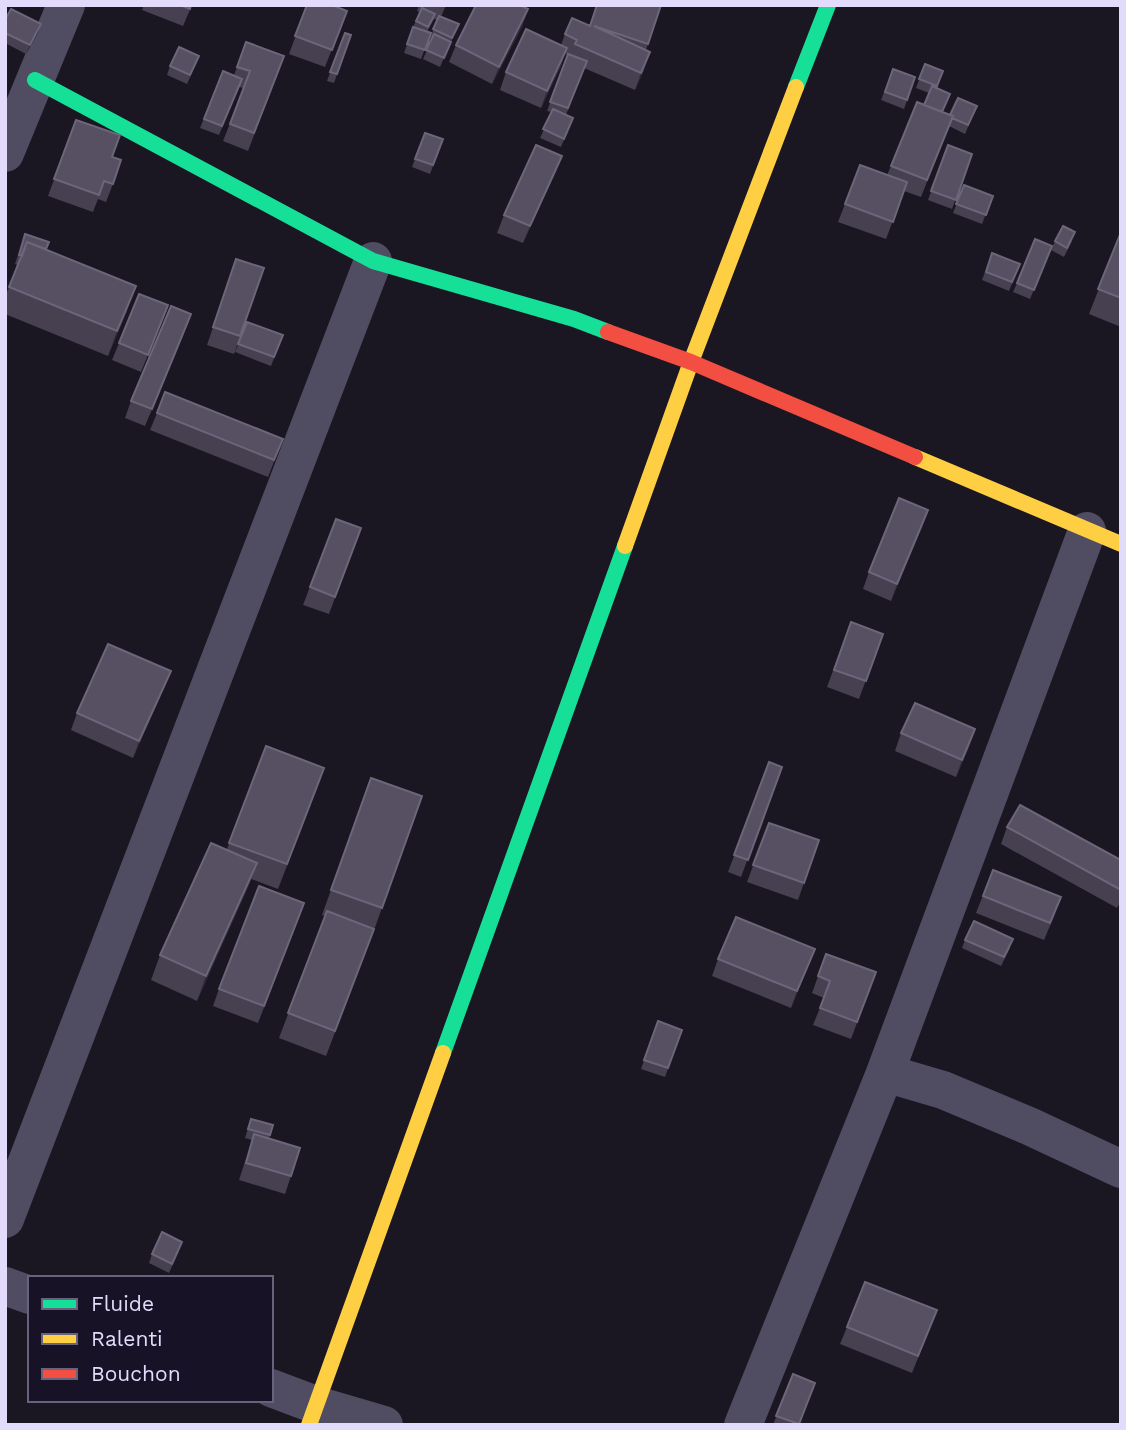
<svg xmlns="http://www.w3.org/2000/svg" width="1126" height="1430" font-family="'Work Sans',sans-serif">
<style>
.lines{fill:none;stroke-linecap:round;stroke-linejoin:round}
.street{stroke:#504c61;stroke-width:38}
.fast{stroke:#16e098;stroke-width:16}
.slow{stroke:#ffcf43;stroke-width:16}
.jam{stroke:#f24e42;stroke-width:16}
.wall{fill:#464051}
.shaded-wall{fill:#2d2836}
.building{fill:#575063;stroke:#6c667b;stroke-width:2}
</style>
<rect width="100%" height="100%" fill="#1a1622"/>
<g class="lines">
<path class="street" d="M5,153L66,5
M885,1073L943,1090L1029,1126L1121,1169
M5,1219L373,261
M5,1286L30,1295
M271,1388L316,1405L384,1425
M743,1425L885,1073L1087,531"/>
<path class="fast" d="M35,80L373,261L574,319L608,332
M796,87L828,5
M443,1053L625,546"/>
<path class="slow" d="M915,457L1121,544
M625,546L691,362L796,87
M309,1425L443,1053"/>
<path class="jam" d="M608,332L691,362L915,457"/>
</g>
<path class="wall" d="M144,5H192L183,26L142,10Z
M307,5L347,11L325,67L289,54Z
M419,5H446L441,17L459,24L440,67L423,59L432,39L430,38L437,20L434,19L427,32L431,33L421,59L404,53L413,27L420,12L417,11Z
M596,5H661L646,50L644,70L635,90L584,68L566,115L573,118L561,147L540,138L552,112L547,111L568,55L565,54L561,66L541,108L500,90L506,72L561,45L565,34L590,26Z
M528,9L522,27L492,84L449,62L456,45Z
M5,20L41,24L38,33L26,54L5,43Z
M345,33L351,35L334,83L327,81Z
M246,42L284,56L248,151L223,141L244,88L239,87L219,135L200,128L223,71L234,75Z
M196,64L187,84L167,75L170,66Z
M925,64L943,71L937,88L943,112L950,115L977,106L965,134L949,126L921,197L904,191L886,239L838,222L860,165L887,175L891,166L924,105L929,93L916,88Z
M893,69L915,77L904,109L881,100Z
M76,120L112,157L113,184L106,202L98,199L93,212L48,196Z
M425,133L443,139L430,174L412,167Z
M948,145L972,154L952,209L928,200Z
M562,156L555,173L523,243L497,233L504,215Z
M964,185L993,196L982,224L953,213Z
M1121,232V327L1089,314Z
M25,234L127,311L108,356L5,314V297L18,265L15,264Z
M1055,241H1072L1064,257L1051,250Z
M992,253L1020,264L1009,291L982,280Z
M1049,254L1030,299L1013,292L1017,283Z
M236,259L264,268L234,354L207,345Z
M168,305L141,372L112,360L119,343Z
M247,322L283,335L271,366L235,352Z
M185,331L145,426L125,418L131,401Z
M157,413L283,439L268,477L150,430Z
M336,519L361,528L329,614L303,605Z
M922,527L891,601L863,589L869,572Z
M851,622L883,634L859,699L827,687Z
M164,688L133,758L71,730L77,713Z
M901,733L969,747L956,777L895,751Z
M266,746L315,793L278,889L251,879L197,1001L151,980L160,955L227,849Z
M769,762L782,767L741,877L728,872Z
M371,778L422,796L373,933L326,1056L279,1038L325,916L322,915Z
M769,823L819,840L798,900L747,882Z
M1007,827L1121,860V901L1117,908L1001,844Z
M993,870L1055,914L1044,940L976,913Z
M298,920L258,1023L213,1006L219,989Z
M965,940L1010,948L1001,966L962,948Z
M826,954L876,972L851,1039L813,1025L824,998L812,993Z
M718,959L808,966L791,1008L712,976Z
M658,1021L682,1030L665,1077L641,1069Z
M251,1119L273,1125L269,1139L291,1176L285,1194L239,1180L252,1140L245,1138Z
M179,1251L169,1273L149,1263L152,1254Z
M847,1327L930,1328L912,1373L840,1344Z
M793,1374L799,1425H773Z"/>
<path class="shaded-wall" d="M528,9L522,27L492,84L499,67Z
M41,24L38,33L26,54L30,45Z
M567,48L561,66L541,108L547,91Z
M650,52L644,70L635,90L641,73Z
M562,156L555,173L523,243L530,226Z
M136,286L127,311L108,356L117,331Z
M191,314L185,331L145,426L152,409Z
M928,510L922,527L891,601L897,584Z
M171,671L164,688L133,758L139,741Z
M975,729L969,747L956,777L962,760Z
M257,863L248,888L197,1001L206,976Z
M815,949L808,966L791,1008L797,991Z"/>
<path class="building" d="M180,5H191L190,9Z
M307,5H332L347,11L332,50L295,36Z
M476,5H520L528,9L499,67L456,45Z
M597,5H661L648,44L594,26L650,52L641,73L575,44L577,40L565,34L572,18L590,26Z
M422,8L435,14L428,27L416,21Z
M11,9L41,24L30,45L5,33V20Z
M439,16L459,24L452,38L433,29Z
M413,27L431,33L425,50L407,44Z
M526,29L567,48L547,91L506,72Z
M345,33L351,35L337,74L330,72Z
M434,34L451,42L444,58L426,50Z
M246,42L284,56L254,133L230,124L250,71L237,67Z
M179,47L199,56L190,75L170,66Z
M568,54L587,61L568,108L550,102Z
M925,64L943,71L937,86L919,79Z
M893,69L915,77L907,100L885,92Z
M223,71L242,79L222,126L204,119Z
M932,86L950,94L942,112L924,105Z
M958,98L977,106L968,125L952,118L953,116L950,115Z
M917,102L953,116L927,180L891,166Z
M553,109L573,118L564,139L543,129Z
M76,120L120,135L112,157L121,160L113,184L104,181L99,195L54,179Z
M425,133L443,139L433,165L415,159Z
M536,145L562,156L530,226L504,215Z
M948,145L972,154L956,200L931,191Z
M860,165L907,182L893,222L845,204Z
M964,185L993,196L986,215L956,204Z
M1063,226L1075,232L1067,248L1055,241Z
M1121,232V298L1098,289Z
M25,234L49,242L46,249L27,242L22,256L19,255Z
M1035,239L1052,246L1034,290L1017,283Z
M27,242L136,286L117,331L9,287Z
M992,253L1020,264L1012,282L986,272Z
M236,259L264,268L240,336L213,327Z
M139,294L168,305L148,355L119,343Z
M171,306L191,314L152,409L131,401Z
M247,322L283,335L274,357L238,344Z
M165,392L283,439L274,460L157,413Z
M899,498L928,510L897,584L869,572Z
M336,519L361,528L335,597L310,587Z
M851,622L883,634L866,681L834,670Z
M108,644L171,671L139,741L77,713Z
M915,703L975,729L962,760L901,733Z
M266,746L324,768L287,864L229,843Z
M769,762L782,767L748,860L734,855Z
M371,778L422,796L382,908L331,890Z
M1020,805L1121,860V890L1007,827Z
M769,823L819,840L804,883L753,865Z
M211,843L257,863L206,976L160,955Z
M993,870L1061,897L1050,923L983,896Z
M259,886L304,903L264,1006L219,989Z
M327,911L374,929L335,1031L288,1013Z
M736,917L815,949L797,991L718,959Z
M974,921L1013,939L1004,957L965,940Z
M826,954L876,972L857,1022L820,1008L830,981L818,976Z
M658,1021L682,1030L668,1068L644,1060Z
M251,1119L273,1125L270,1135L248,1129Z
M254,1134L300,1148L291,1176L246,1163Z
M162,1232L182,1242L172,1264L152,1254Z
M865,1282L937,1310L918,1356L847,1327Z
M793,1374L815,1383L799,1424L776,1416Z"/>
<rect width="1126" height="1430" fill="none" stroke="#e2dbfc" stroke-width="14"/>
<rect x="28" y="1276" width="245" height="126" fill="#181226" stroke="#69627c" stroke-width="2"/>
<rect x="42" y="1299" width="35" height="10" fill="#16e098" stroke="#69627c" stroke-width="2"/>
<text x="91" y="1311" font-size="21" fill="#e2dbfc">Fluide</text>
<rect x="42" y="1334" width="35" height="10" fill="#ffcf43" stroke="#69627c" stroke-width="2"/>
<text x="91" y="1346" font-size="21" fill="#e2dbfc">Ralenti</text>
<rect x="42" y="1369" width="35" height="10" fill="#f24e42" stroke="#69627c" stroke-width="2"/>
<text x="91" y="1381" font-size="21" fill="#e2dbfc">Bouchon</text>
</svg>
